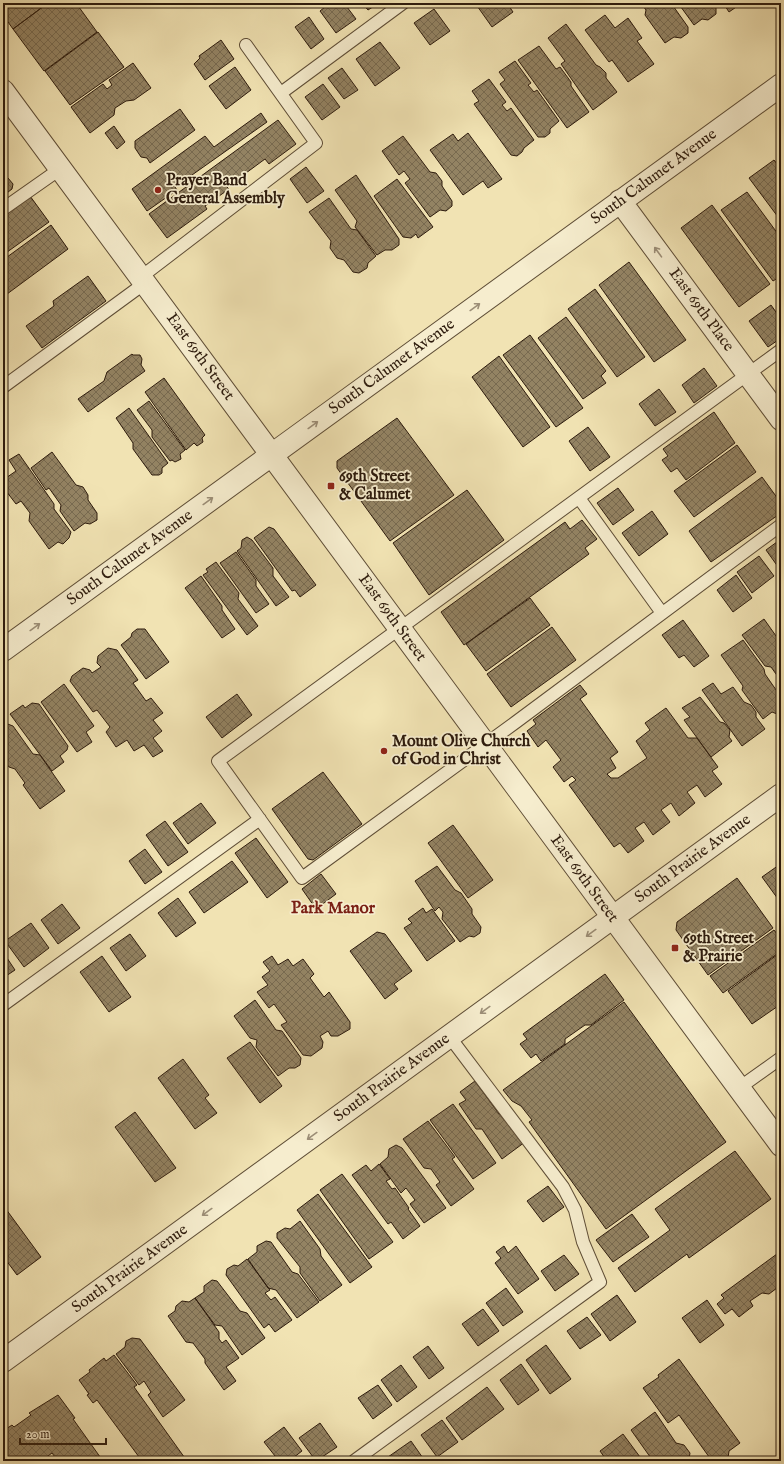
<svg xmlns="http://www.w3.org/2000/svg" width="784" height="1464" font-family="'IM FELL English',serif">
<style>
.building{fill:url(#building-cross-hatch);stroke:#2d1b0d}
.lines{fill:none;stroke-linecap:round;stroke-linejoin:round}
.service-casing{stroke:#5e4d36;stroke-width:14}
.minor-casing{stroke:#5e4d36;stroke-width:24}
.tertiary-casing{stroke:#5e4d36;stroke-width:24}
.service{stroke:#f6edce;stroke-width:12}
.minor{stroke:#f6edce;stroke-width:22}
.tertiary{stroke:#f6edce;stroke-width:22}
.oneway{stroke:#9c8e77}
.poi-dot{fill:#8f2418;stroke:#f6edce;stroke-width:1.5}
.labels{text-anchor:middle;dominant-baseline:central;stroke-width:3.5;stroke-linejoin:round;paint-order:stroke}
.street-label{font-size:16px;fill:#2d1b0d;stroke:#f6edce}
.poi-label{font-size:16px;font-weight:bold;fill:#2d1b0d;stroke:#f6edce;text-anchor:start}
.neighbourhood-label{font-size:17px;font-weight:bold;fill:#7a1f14;stroke:#f6edce}
</style>
<defs>
<pattern id="building-cross-hatch" width="8" height="8" patternUnits="userSpaceOnUse"><rect width="8" height="8" fill="#938363"/><path d="M0 0l8 8M0 8l8-8" fill="none" stroke="#786a50"/></pattern>
</defs>
<rect width="100%" height="100%" fill="#f1e3b3"/>
<filter id="stains"><feTurbulence type="fractalNoise" baseFrequency=".005" numOctaves="4"/><feColorMatrix values="0 0 0 0 .2 0 0 0 0 .09 0 0 0 0 .02 0 0 0 .5 -.17"/></filter>
<radialGradient id="worn" r=".72"><stop offset=".6" stop-color="#630" stop-opacity="0"/><stop offset="1" stop-color="#630" stop-opacity=".3"/></radialGradient>
<path class="building" d="M3,3H48L13,29L3,15Z
M48,3H76L97,32L44,71L13,29Z
M330,3H344L356,19L336,33L320,11Z
M362,3H379L368,10Z
M475,3H507L513,12L492,27Z
M641,3H671L688,27V33L681,38L674,37L665,43L645,15L646,10Z
M678,3H712L716,8V14L708,20L702,19L694,25Z
M723,3H742L729,12Z
M434,9L450,31L430,45L414,23Z
M605,15L615,28L628,18L642,38L637,41L654,64L628,82L612,60L609,62L585,30Z
M309,17L324,39L311,49L295,27Z
M566,24L596,65L600,67L606,73V78L617,92L593,110L561,64L565,61L548,38Z
M98,32L124,67L70,105L45,71Z
M221,40L234,59L205,80L194,64L200,58L199,56Z
M380,42L400,68L375,86L356,59Z
M539,46L556,69L560,67L571,82V86L589,112L567,128L518,60Z
M515,61L531,83L528,85L534,92L537,90L559,121L550,129V133L545,137H538L500,84L505,80L499,72Z
M133,63L151,88L134,100L126,101L115,108L114,115L90,133L71,107L103,84L107,89L112,85L109,80Z
M235,67L251,90L226,109L209,86Z
M342,68L358,90L344,99L328,78Z
M489,79L506,102L502,105L507,111L511,108L534,140L524,148L522,152L517,156L511,155L474,104L479,101L472,91Z
M323,84L340,107L322,120L305,97Z
M180,109L195,130L150,163L147,158L141,157L135,148V141Z
M261,113L267,122L175,187L177,190L147,211L132,189L205,136L214,147Z
M278,120L296,144L269,164L265,159L227,187L229,189L205,206L207,209L167,238L149,214Z
M114,126L125,142L117,149L105,133Z
M468,133L502,179L488,188L483,181L463,195L430,150L453,134L458,141Z
M403,136L430,172L436,173L442,181V186L452,201V206L446,211L440,210L430,217L405,183L410,179L404,171L399,175L382,151Z
M774,160L781,169V221L749,178Z
M306,167L324,191L307,203L290,179Z
M356,175L399,239V245L392,250H385L377,255L355,227L357,221L335,190Z
M3,177L4,178H8L13,184L12,189L3,196Z
M397,179L433,227L418,238L416,234L411,238L403,237L374,196Z
M747,192L781,238V276L773,281L721,210Z
M30,196L49,222L3,255V216Z
M329,198L351,229L357,230L376,256L368,263L367,268L359,273L353,272L344,260L337,258L330,248L331,241L309,212Z
M712,205L770,284L739,307L681,228Z
M51,225L68,249L3,297V260Z
M629,262L686,340L654,362L599,285Z
M88,276L106,301L42,348L26,326L54,306L53,301Z
M595,289L645,357L617,377L568,309Z
M771,305L781,319V338L768,347L749,321Z
M566,317L606,371L601,376L606,383L583,399L538,338Z
M530,335L583,408L556,427L503,355Z
M132,354L133,355H140L142,359L141,365L145,371L88,412L78,399L104,381L107,372Z
M499,356L550,427L523,447L472,377Z
M704,368L717,386L694,403L682,385Z
M164,378L205,435L202,438L203,442L197,446L194,443L186,450L145,392Z
M659,389L676,412L655,426L639,404Z
M149,401L185,450L180,454L181,459L175,462L172,460L170,461L152,437V430L137,410Z
M129,408L168,463L162,468V473L159,475H152L133,449V443L116,418Z
M714,412L735,443L686,480L677,468L671,472L662,460L668,456L663,449Z
M397,418L454,495L390,541L337,468V461Z
M588,427L610,457L590,471L569,441Z
M737,445L756,472L694,517L674,491Z
M52,452L76,485L83,487L88,495V500L97,513V520L90,524L85,523L74,531L60,511L61,505L49,488L46,490L31,468Z
M19,454L54,504V509L71,532L69,538L63,544L58,542L49,549L29,521L30,513L21,501L16,504L3,487V480L16,471L9,460Z
M762,477L781,503V513L711,562L689,531Z
M618,488L634,510L613,525L597,503Z
M467,490L504,540L429,595L393,543Z
M652,511L668,534L639,556L622,533Z
M582,520L597,539L585,548L589,554L464,645L441,612L565,522L570,529Z
M269,527L274,529L316,585L300,597L295,590L292,591L254,538Z
M247,537L252,540L273,568V576L289,597L276,606L237,551L241,548L242,540Z
M781,539V571L766,550Z
M236,552L256,580V586L269,604L256,613L220,563Z
M759,556L774,576L752,593L737,572Z
M216,562L239,593L238,599L258,626L247,635L203,575L208,572L206,569Z
M736,575L752,598L733,612L717,590Z
M201,576L222,606V610L235,629L222,638L185,588Z
M530,598L550,625L486,671L466,644Z
M764,619L781,643V681L771,667L765,666L742,635Z
M683,620L709,656L694,667L684,655L679,658L662,635Z
M552,627L576,660L511,707L487,674Z
M137,629H145L169,662L146,679L121,645L131,637L132,633Z
M743,640L764,669L765,674L781,697V711L777,714L772,712L763,719L742,690L743,686L721,655Z
M108,648L117,650L138,680L133,683L146,701L151,698L163,713L153,720L162,731L153,738L163,751L153,757L144,745L134,751L127,740L116,747L106,732L110,727L97,710L93,712L70,681L72,676L83,668L90,670L92,673L101,667L97,663L98,656Z
M713,683L721,694L733,687L744,702L751,705L756,712V717L765,729L742,746L702,690Z
M64,684L94,726L86,732L92,742L77,752L41,702Z
M580,685L587,694L580,699L618,752L610,758L616,768L607,774L611,778H618L647,758L636,741L650,730L645,723L666,708L688,738H697L718,767L712,771L722,784L705,797L697,785L687,792L695,803L679,816L671,803L661,810L670,822L653,835L644,822L635,828L644,841L628,853L620,843L614,847L569,785L576,780L572,776L564,782L553,767L561,760L546,740L538,747L527,731L536,724L533,720Z
M237,694L252,715L222,738L206,717Z
M700,697L720,722L724,723L730,730L729,737L732,741L711,757L684,720L690,717L682,708Z
M32,703L39,704L68,746L67,750L60,756L64,762L52,771L10,714L23,705L25,708Z
M5,723L13,726L33,754L40,755L65,791L40,809L23,785L25,783L15,769L9,767L3,759V725Z
M323,772L362,824L313,860L308,859L272,809Z
M201,803L216,823L188,844L173,823Z
M165,821L188,852L168,866L146,835Z
M453,825L493,880L468,898L428,843Z
M256,838L288,882L267,898L235,853Z
M145,849L162,872L145,884L129,861Z
M232,861L248,882L204,913L189,892Z
M779,865L781,867V909L777,904L778,899L762,877Z
M437,866L455,890L461,893L472,909V914L481,927L480,933L474,937L469,936L460,942L442,919L443,912L439,907L435,911L415,881Z
M321,874L336,894L316,909L302,889Z
M737,878L773,928L708,975L676,930L677,922Z
M178,898L196,923L176,937L158,913Z
M62,904L80,928L58,944L41,920Z
M423,908L426,913L432,909L455,941L427,961L404,928L412,923L408,919Z
M31,923L49,948L24,967L5,941Z
M774,930L781,939V951L723,993L710,976Z
M377,932L385,934L412,971L394,984L398,989L385,999L350,951Z
M130,934L146,956L126,971L110,948Z
M3,952L15,970L3,978Z
M781,952V1004L752,1024L728,991Z
M102,956L131,997L109,1012L80,972Z
M272,956L278,965L288,959L293,966L303,959L314,974L310,978L324,997L329,992L350,1022V1029L338,1036H331L328,1031L320,1036L323,1042L322,1048L311,1056L303,1055L281,1025L287,1022L274,1004L269,1008L257,992L268,985L262,977L270,971L263,962Z
M605,974L624,1000L591,1025H585L565,1039V1044L541,1061L536,1054L531,1058L520,1044L527,1039L523,1034Z
M255,1000L276,1030L282,1031L301,1058L300,1065L295,1068H289L278,1076L256,1047L257,1040L250,1038L234,1016Z
M624,1002L726,1142L606,1229L529,1122L532,1120L521,1106L512,1101L503,1090Z
M250,1042L282,1086L260,1103L227,1058Z
M183,1059L209,1095L205,1098L217,1113L195,1129L158,1078Z
M475,1081L499,1114L505,1115L525,1142L502,1159L482,1129H476L459,1104L466,1100L460,1092Z
M453,1104L496,1163L473,1179L430,1120Z
M135,1112L176,1168L155,1182L115,1127Z
M428,1121L455,1157L452,1159L474,1189L451,1206L436,1185L440,1182L431,1169L424,1168L403,1139Z
M396,1145L402,1148L446,1208L424,1223L410,1204L415,1200L406,1188L401,1193L380,1164L388,1157L389,1149Z
M735,1151L771,1199L689,1258L687,1254L635,1292L618,1268L670,1230L655,1209Z
M379,1164L390,1179L386,1181L392,1189L395,1188L409,1208L408,1209L420,1226L403,1239L391,1222L388,1224L352,1175L366,1165L371,1171Z
M342,1174L393,1242L369,1259L320,1190Z
M548,1186L564,1207L543,1222L527,1201Z
M318,1194L372,1267L350,1283L297,1210Z
M3,1205L41,1257L17,1275L3,1256Z
M632,1214L649,1237L613,1262L596,1240Z
M300,1221L320,1249L321,1256L342,1285L320,1301L300,1273V1267L277,1238V1233L285,1228L290,1229Z
M266,1241L271,1242L292,1272L298,1274L319,1302L297,1318L276,1290L268,1288L248,1259L257,1252V1246Z
M504,1246L508,1253L516,1246L539,1279L518,1294L495,1263L501,1258L496,1252Z
M781,1251V1285L769,1294L762,1293L750,1301L753,1306L739,1317L732,1309L725,1314L717,1304L724,1298L721,1295Z
M564,1255L579,1274L555,1291L541,1271Z
M247,1259L270,1290L265,1293L271,1300L275,1297L292,1320L275,1332L269,1324L264,1328L226,1275L227,1269L234,1265L238,1266Z
M212,1280L217,1281L240,1311L247,1313L265,1338L242,1355L222,1326L215,1325L195,1298L204,1292V1286Z
M506,1288L523,1312L503,1326L486,1303Z
M617,1295L636,1322L610,1341L591,1314Z
M195,1298L219,1332V1339L222,1343L226,1340L239,1358L226,1367L236,1381L224,1390L205,1363V1359L193,1343L186,1342L168,1316L175,1311L176,1306L182,1301L189,1302Z
M707,1300L724,1325L700,1343L682,1318Z
M483,1309L499,1331L478,1346L462,1324Z
M587,1317L601,1335L580,1349L567,1331Z
M132,1338L140,1339L185,1400L163,1417L148,1395L151,1392L144,1381L139,1385L116,1354L125,1347L126,1341Z
M546,1345L571,1379L550,1394L526,1360Z
M428,1346L444,1368L429,1379L413,1357Z
M114,1355L137,1385L134,1387L187,1461H142L97,1400L93,1403L87,1395L89,1394L79,1380L90,1372L89,1370L104,1358L106,1361Z
M679,1359L740,1443L729,1451L728,1458L725,1461H712L679,1415L668,1423L643,1388L659,1377L658,1375Z
M521,1364L539,1390L518,1405L500,1380Z
M401,1365L417,1387L397,1402L381,1380Z
M378,1385L392,1405L373,1419L358,1398Z
M487,1387L504,1409L462,1440L446,1418Z
M58,1395L75,1418L73,1419L103,1461H58L52,1453L44,1459L46,1461H3V1431L12,1425L14,1427L31,1415L29,1413Z
M655,1412L676,1443L684,1445L690,1453L689,1459L691,1461H653L631,1430Z
M442,1420L458,1442L437,1457L421,1435Z
M320,1423L337,1447L316,1461L299,1438Z
M284,1427L302,1451L289,1461H279L264,1442Z
M623,1434L643,1461H607L600,1451Z
M411,1441L425,1461H391L388,1457Z"/>
<g class="lines">
<defs>
<path id="service" d="M281,93L403,3
M3,209L60,169
M141,277L316,143L246,45
M781,350L218,761L302,878L516,722L781,525
M3,387L145,283
M579,498L662,613
M3,1005L260,819
M739,1088L781,1058
M354,1461L600,1282L583,1242L575,1210L563,1187L449,1036"/>
<path id="minor" d="M620,201L781,419
M3,650L781,85
M3,1361L781,795"/>
<path id="tertiary" d="M3,91L781,1145"/>
</defs>
<use href="#service" class="service-casing"/>
<use href="#minor" class="minor-casing"/>
<use href="#tertiary" class="tertiary-casing"/>
<use href="#service" class="service"/>
<use href="#minor" class="minor"/>
<use href="#tertiary" class="tertiary"/>
</g>
<defs><path id="oneway-shaft" d="M-6 0H5M1.5-3L5.5 0L1.5 3" fill="none" stroke-width="1.6" stroke-linecap="round" stroke-linejoin="round"/></defs>
<g class="oneway">
<use href="#oneway-shaft" transform="translate(658 252) rotate(-126)"/>
<use href="#oneway-shaft" transform="translate(475 307) rotate(-36)"/>
<use href="#oneway-shaft" transform="translate(313 425) rotate(-36)"/>
<use href="#oneway-shaft" transform="translate(208 501) rotate(-36)"/>
<use href="#oneway-shaft" transform="translate(35 627) rotate(-36)"/>
<use href="#oneway-shaft" transform="translate(591 933) rotate(144)"/>
<use href="#oneway-shaft" transform="translate(485 1010) rotate(144)"/>
<use href="#oneway-shaft" transform="translate(312 1136) rotate(144)"/>
<use href="#oneway-shaft" transform="translate(207 1212) rotate(144)"/>
</g>
<g class="poi-dot">
<circle cx="158" cy="190" r="4"/>
<rect x="327" y="482" width="8" height="8" rx="2"/>
<circle cx="384" cy="751" r="4"/>
<rect x="671" y="944" width="8" height="8" rx="2"/>
</g>
<g class="labels">
<g class="street-label">
<text transform="translate(654 177) rotate(-36)">South Calumet Avenue</text>
<text transform="translate(701 310) rotate(54)">East 69th Place</text>
<text transform="translate(200 357) rotate(54)">East 69th Street</text>
<text transform="translate(392 367) rotate(-36)">South Calumet Avenue</text>
<text transform="translate(130 558) rotate(-36)">South Calumet Avenue</text>
<text transform="translate(392 618) rotate(54)">East 69th Street</text>
<text transform="translate(693 859) rotate(-36)">South Prairie Avenue</text>
<text transform="translate(584 879) rotate(54)">East 69th Street</text>
<text transform="translate(392 1078) rotate(-36)">South Prairie Avenue</text>
<text transform="translate(130 1269) rotate(-36)">South Prairie Avenue</text>
</g>
<g class="poi-label">
<text x="166" y="181">Prayer Band<tspan x="166" dy="18">General Assembly</tspan></text>
<text x="339" y="477">69th Street<tspan x="339" dy="18">&amp; Calumet</tspan></text>
<text x="392" y="742">Mount Olive Church<tspan x="392" dy="18">of God in Christ</tspan></text>
<text x="683" y="939">69th Street<tspan x="683" dy="18">&amp; Prairie</tspan></text>
</g>
<g class="neighbourhood-label">
<text x="333" y="908">Park Manor</text>
</g>
</g>
<rect width="784" height="1464" fill="none" stroke="#f1e3b3" stroke-width="16"/>
<rect x="4" y="4" width="776" height="1456" fill="none" stroke="#2d1b0d" stroke-width="2"/>
<rect x="8" y="8" width="768" height="1448" fill="none" stroke="#2d1b0d"/>
<path d="M20 1438v6h86v-6" fill="none" stroke="#2d1b0d" stroke-width="2"/>
<text x="26" y="1438" font-size="12" fill="#2d1b0d" stroke="#f6edce" stroke-width="3" paint-order="stroke">20 m</text>
<rect width="100%" height="100%" filter="url(#stains)"/>
<rect width="100%" height="100%" fill="url(#worn)"/>
</svg>
